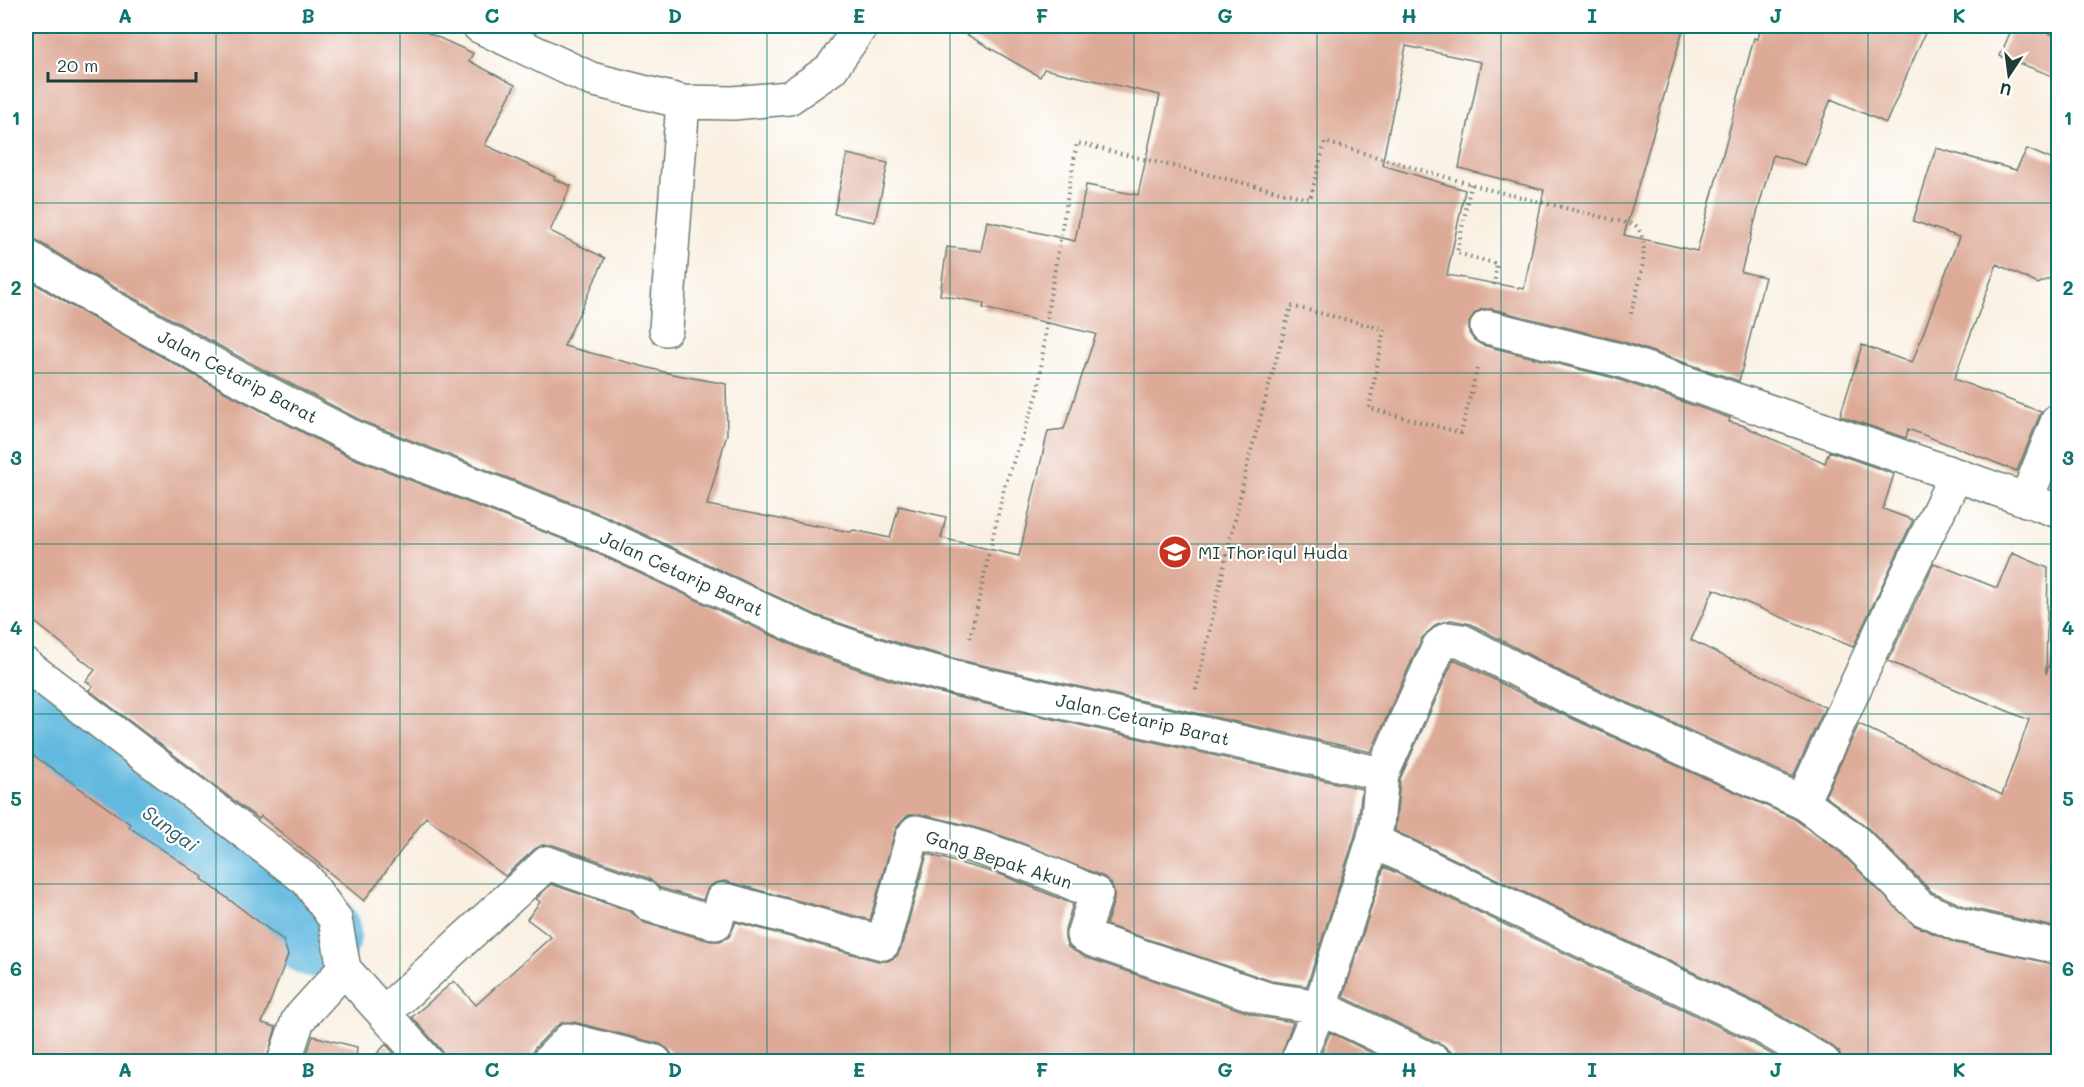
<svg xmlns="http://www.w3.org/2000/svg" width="2084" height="1087" font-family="Mali,sans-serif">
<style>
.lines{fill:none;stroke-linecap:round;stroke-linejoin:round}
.river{stroke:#62b9df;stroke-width:88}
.building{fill:#ddaa97;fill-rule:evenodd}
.minor-casing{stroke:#6b7c71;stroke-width:36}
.path{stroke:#6b7c71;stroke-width:4;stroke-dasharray:1.5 4.5;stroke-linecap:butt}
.minor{stroke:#fff;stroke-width:33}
.grid{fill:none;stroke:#0f766e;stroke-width:1.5;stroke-opacity:0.55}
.labels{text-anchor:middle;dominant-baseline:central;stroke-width:4.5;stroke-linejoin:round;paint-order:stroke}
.street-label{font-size:18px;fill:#1f3d34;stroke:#fff}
.poi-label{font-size:18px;fill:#1f3d34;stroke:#fff;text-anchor:start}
.water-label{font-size:20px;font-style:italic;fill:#336267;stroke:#fff}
.neatline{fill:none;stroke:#0f766e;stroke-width:2}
.grid-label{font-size:20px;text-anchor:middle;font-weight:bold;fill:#0f766e}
</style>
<rect width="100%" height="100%" fill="#fff"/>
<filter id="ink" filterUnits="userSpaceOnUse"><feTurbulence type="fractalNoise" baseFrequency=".0167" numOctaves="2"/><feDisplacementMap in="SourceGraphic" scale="12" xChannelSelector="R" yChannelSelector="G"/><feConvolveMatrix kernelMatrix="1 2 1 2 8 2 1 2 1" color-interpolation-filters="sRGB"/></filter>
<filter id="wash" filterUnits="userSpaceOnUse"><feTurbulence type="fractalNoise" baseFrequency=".008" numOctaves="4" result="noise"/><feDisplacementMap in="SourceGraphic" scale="24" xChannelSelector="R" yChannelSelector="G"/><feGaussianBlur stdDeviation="1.35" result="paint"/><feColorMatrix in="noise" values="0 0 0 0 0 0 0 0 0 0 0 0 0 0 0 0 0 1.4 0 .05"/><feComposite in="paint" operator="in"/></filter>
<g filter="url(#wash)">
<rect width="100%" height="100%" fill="#f9f0e2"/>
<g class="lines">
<path class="river" d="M26,722L126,799L317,934"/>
</g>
<g id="blocks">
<path class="building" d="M26,26H413L473,53L469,61L515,85L485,145L555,177L554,179L571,186L550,231L605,258L564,346L672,374L726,384L727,434L707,505L816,526V525L850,532L854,530L890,538L899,506L946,517L941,538L1019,556L1048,431L1064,429L1096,334L983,308L984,303L940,295L947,247L981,251L987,221L1075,241L1086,185L1138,195L1160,95L1044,69L1040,77L952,26H1684L1624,235L1697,251L1754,38L1758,39L1761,26H1928L1886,123L1831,99L1805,165L1773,155L1741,272L1765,277L1739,381L1624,342L1492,309H1482L1474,314L1469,323V333L1474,340L1482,345L1614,378L1730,418L1729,422L1742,425L1825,463L1829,451L1894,474L1883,509L1913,520L1853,647L1714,589L1691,640L1825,707L1793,777L1569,676L1471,624L1451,620L1437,624L1422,638L1371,752L964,661L904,645L816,615L603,515L364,422L243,359L87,272L36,240L26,237ZM1406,46L1481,62L1459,168L1544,190L1524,289L1447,275L1465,190L1382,165Z
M2013,26H2031L2058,37V78L2000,56Z
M1936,148L2016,170L2027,149L2058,162V274L2038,284L1997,264L1954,379L2041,412L2017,471L1908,429L1906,438L1840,416L1862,345L1912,363L1959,237L1913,221Z
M847,154L888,163L875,222L834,214Z
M26,278L68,304L225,392L348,456L588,549L803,650L893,681L956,697L1362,789L1358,822L1355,836L1307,986L1271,981L1106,925L1114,900V891L1111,883L1104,877L1014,840L967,825L920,814L908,815L896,828L870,920L725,881L715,883L708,888L703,900L660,888L648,878L553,845H543L535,849L505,876L426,817L364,901L261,816L259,819L245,809L89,690L93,686L86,681L95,670L26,615Z
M2012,553L2048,568L2046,674L2053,653L2058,654V928L1966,907L1932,892L1866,826L1825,796L1859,724L2002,795L2029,720L1888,661L1934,563L1997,588Z
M1454,659L1553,710L1793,818L1841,853L1914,925L1956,943L2058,965V1062H1842L1839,1052L1832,1046L1764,1006L1395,831L1400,779Z
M26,750L130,824L129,827L203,877L202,879L283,940L288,955L262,1023L276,1027L266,1062H26Z
M927,854L1002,875L1073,904L1065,929V939L1068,947L1085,957L1261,1017L1293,1022L1279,1062H673V1056L668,1049L660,1044L573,1022H563L555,1027L534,1049L530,1062H445L441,1050L412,1017L454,981L476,1005L551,937L527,919L540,902L536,899L551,884L631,912L645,923L711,941H720L729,937L736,922L878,961H888L897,956L901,948Z
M1384,867L1747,1040L1785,1062H1454L1451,1052L1443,1045L1343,997Z
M1330,1032L1390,1062H1318Z
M313,1036L357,1047L356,1062H304Z
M386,1044L401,1062H369Z"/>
</g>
</g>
<g filter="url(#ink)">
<use href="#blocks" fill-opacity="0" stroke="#6b7c71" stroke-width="1.5"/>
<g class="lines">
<defs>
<path id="minor" d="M479,26L591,79L683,102L733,103L789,98L831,69L861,26
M26,256L77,288L234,376L356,439L595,532L809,632L899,663L960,679L1382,774
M1487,327L1619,360L1956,475
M666,329L683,102
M2026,500L2058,420
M26,665L307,880L335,919L344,969L427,1062
M1802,802L1900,590L1956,475L2058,511
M1373,841L1756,1023L1823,1062
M384,1013L547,863L642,896L650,905L716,923L722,900H725L883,943L912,838L916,832C978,844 1039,867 1096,894L1083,935L1093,940L1267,999L1320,1007L1435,1062
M284,1062L298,1020L344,969
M548,1062L569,1040L655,1062
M1297,1062L1320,1007L1373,841L1377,825L1382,774L1439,646L1448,639L1462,641L1561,693L1802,802L1853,839L1921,908L1960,925L2058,947"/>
</defs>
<use href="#minor" class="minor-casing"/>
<path class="path" d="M1471,184L1457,253L1497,264L1494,285
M970,638L1004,488L1038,393L1049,302L1077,143L1310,199L1325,142L1491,190L1635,225C1655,244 1635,294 1630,318
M1196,690L1248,462L1291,306L1384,329L1369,408L1461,433L1477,369"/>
<use href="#minor" class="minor"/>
</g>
</g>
<path class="grid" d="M216,26V1062M400,26V1062M583,26V1062M767,26V1062M950,26V1062M1134,26V1062M1317,26V1062M1501,26V1062M1684,26V1062M1868,26V1062M26,203H2058M26,373H2058M26,544H2058M26,714H2058M26,884H2058"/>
<defs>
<symbol id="school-disc" viewBox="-11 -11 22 22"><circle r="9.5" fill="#c8321e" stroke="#fff"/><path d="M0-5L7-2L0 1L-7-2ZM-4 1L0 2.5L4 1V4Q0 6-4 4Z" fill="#fff"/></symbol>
</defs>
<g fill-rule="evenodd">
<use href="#school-disc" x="1156" y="533" width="38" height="38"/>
</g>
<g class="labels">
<g class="street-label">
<text transform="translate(238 376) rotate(28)">Jalan Cetarip Barat</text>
<text transform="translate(682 573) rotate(25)">Jalan Cetarip Barat</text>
<text transform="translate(1143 719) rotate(13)">Jalan Cetarip Barat</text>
<text transform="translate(999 859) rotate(18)">Gang Bepak Akun</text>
</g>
<g class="poi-label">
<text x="1198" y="552">MI Thoriqul Huda</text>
</g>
<g class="water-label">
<text transform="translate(171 828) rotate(36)">Sungai</text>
</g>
</g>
<rect width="2084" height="1087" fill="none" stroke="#fff" stroke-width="66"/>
<g transform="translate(2009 75) rotate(193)" stroke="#ffffff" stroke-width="4.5" paint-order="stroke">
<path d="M0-4.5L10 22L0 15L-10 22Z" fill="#1f3d34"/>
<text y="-9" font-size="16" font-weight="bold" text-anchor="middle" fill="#1f3d34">U</text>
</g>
<path d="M48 72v9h148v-9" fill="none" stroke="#1f3d34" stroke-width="3"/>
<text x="57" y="72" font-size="18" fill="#1f3d34" stroke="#ffffff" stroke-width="4.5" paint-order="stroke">20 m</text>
<rect x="33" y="33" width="2018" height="1021" class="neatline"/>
<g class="grid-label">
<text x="125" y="23">A</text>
<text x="308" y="23">B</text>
<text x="492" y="23">C</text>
<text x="675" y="23">D</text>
<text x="859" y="23">E</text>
<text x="1042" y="23">F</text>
<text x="1225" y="23">G</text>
<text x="1409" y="23">H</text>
<text x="1592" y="23">I</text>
<text x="1776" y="23">J</text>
<text x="1959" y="23">K</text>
<text x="16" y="125">1</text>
<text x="2068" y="125">1</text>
<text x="16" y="295">2</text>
<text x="2068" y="295">2</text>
<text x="16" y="465">3</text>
<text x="2068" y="465">3</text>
<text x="16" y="635">4</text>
<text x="2068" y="635">4</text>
<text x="16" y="806">5</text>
<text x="2068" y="806">5</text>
<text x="16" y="976">6</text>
<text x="2068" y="976">6</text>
<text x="125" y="1077">A</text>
<text x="308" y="1077">B</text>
<text x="492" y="1077">C</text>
<text x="675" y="1077">D</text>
<text x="859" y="1077">E</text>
<text x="1042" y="1077">F</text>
<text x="1225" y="1077">G</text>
<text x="1409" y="1077">H</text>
<text x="1592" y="1077">I</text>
<text x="1776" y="1077">J</text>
<text x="1959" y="1077">K</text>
</g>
</svg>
